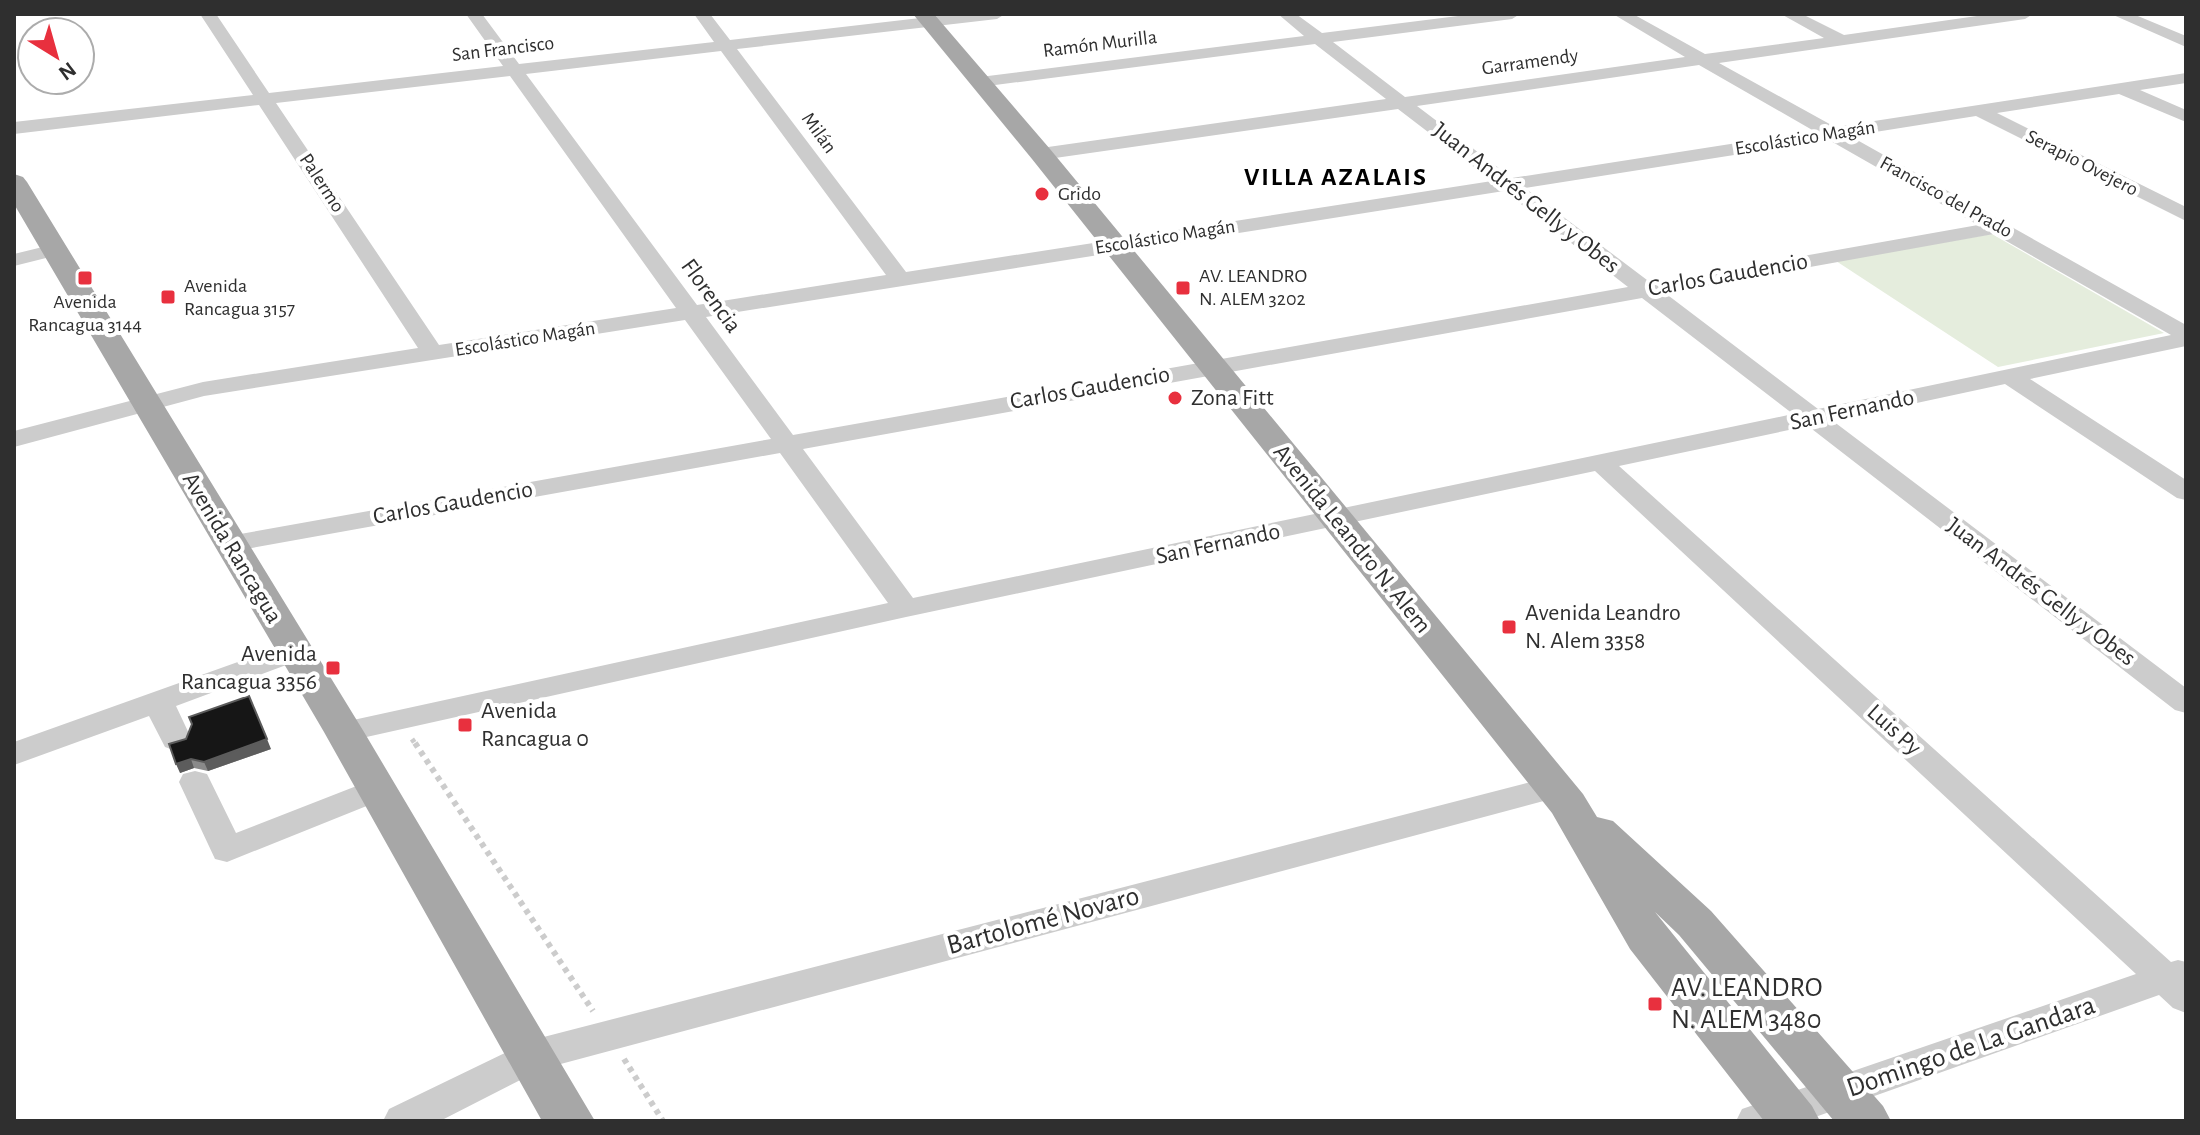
<svg xmlns="http://www.w3.org/2000/svg" width="2200" height="1135" font-family="'Alegreya Sans',sans-serif">
<style>
.green{fill:#e5eddd}
.lines{fill:none;stroke-linecap:round;stroke-linejoin:round}
.path-far1{stroke:#ccc;stroke-width:5;stroke-dasharray:4 4;stroke-linecap:butt}
.path{stroke:#ccc;stroke-width:6;stroke-dasharray:5 5;stroke-linecap:butt}
.minor{fill:#ccc;fill-rule:evenodd}
.major{fill:#a7a7a7;fill-rule:evenodd}
.wall{fill:#8a8a8a}
.shaded-wall{fill:#5c5c5c}
.building{fill:#161616;stroke:#5c5c5c;stroke-width:2}
.poi-dot{fill:#e8303e;stroke:#fff;stroke-width:3}
.labels{text-anchor:middle;dominant-baseline:central;stroke-width:8;stroke-linejoin:round;paint-order:stroke}
.far-street-label{font-size:20px;fill:#2f2f2f;stroke:#fff}
.far-poi-label{font-size:20px;fill:#2f2f2f;stroke:#fff;text-anchor:start}
.street-label{font-size:24px;fill:#2f2f2f;stroke:#fff}
.poi-label{font-size:24px;fill:#2f2f2f;stroke:#fff;text-anchor:start}
.far-district-label{font-size:26px;font-weight:bold;letter-spacing:2px;fill:#000;stroke:#fff}
.near-street-label{font-size:28px;fill:#2f2f2f;stroke:#fff}
.near-poi-label{font-size:28px;fill:#2f2f2f;stroke:#fff;text-anchor:start}
</style>
<rect width="100%" height="100%" fill="#fff"/>
<path class="green" d="M1992,234L2164,333L1998,367L1836,261Z"/>
<g class="lines">
<path class="path-far1" d="M412,739L416,745"/>
<path class="path" d="M415,743L593,1011
M624,1059L663,1121"/>
<path class="minor" d="M200,14H216L269,93L503,66L466,14H482L519,64L714,42L694,14H710L730,40L955,14H1005L997,19L737,49L906,272L1492,181L1398,109L1041,160L1031,154L1041,148L1386,99L1315,44L980,87L971,82L980,77L1304,36L1278,14H1296L1322,33L1474,14H1520L1512,19L1333,42L1405,97L1685,57L1613,14H1633L1705,54L1824,38L1781,14H1802L1844,35L1991,14H2033L2025,19L1719,63L1835,127L2186,73V83L2140,90L2186,110V122L2119,94L1997,113L2186,207V221L1976,116L1850,136L2186,325V346L2030,379L2186,480V500L2177,498L2005,384L1833,421L2186,688V713L2175,710L1808,426L1619,466L2171,962L2178,960L2186,962V1013L2173,1008L2159,995L1804,1121H1736L1742,1109L2136,974L1595,471L906,617L344,742L333,739L328,732L333,725L344,722L888,603L780,453L229,552L219,550L215,544L219,538L229,536L771,439L685,320L204,396L14,447V431L203,382L418,348L259,105L14,134V122L253,95ZM721,51L886,275L697,305L526,74ZM1699,65L1814,131L1512,178L1417,106ZM510,76L676,308L439,345L276,103ZM1829,140L1978,225L1651,283L1525,188ZM1504,191L1628,287L793,435L706,317ZM1994,234L2171,335L1818,409L1665,293ZM1642,298L1793,414L913,598L803,449Z
M2111,14H2133L2186,36V47Z
M55,244L62,246L66,250L62,254L14,266V254Z
M294,642L305,644L309,651L305,658L176,706L192,740L187,747L176,751L165,747L149,716L14,765V742Z
M195,771L207,774L236,833L377,778L389,781L393,789L389,797L227,862L215,859L179,782L183,774Z
M1554,776L1566,779L1570,787L1566,795L542,1069L440,1121H383L389,1109L532,1040Z"/>
<path class="major" d="M913,14H934L1050,149L1583,794L1597,817L1613,821L1711,911L1883,1106L1891,1121H1834L1679,935L1655,912L1812,1106L1820,1121H1764L1630,949L1552,813L1032,159Z
M14,174L23,177L27,182L364,732L595,1121H542L324,732L14,204Z"/>
</g>
<path class="wall" d="M186,739L271,749L208,771L194,768L180,773Z"/>
<path class="shaded-wall" d="M267,739L271,749L208,771L204,762Z
M191,759L194,768L180,773L176,764Z"/>
<path class="building" d="M249,696L267,739L204,762L191,759L176,764L169,744L186,739L192,724L189,717Z"/>
<g class="poi-dot">
<circle cx="1042" cy="194" r="8"/>
<rect x="77" y="270" width="16" height="16" rx="4"/>
<rect x="1175" y="280" width="16" height="16" rx="4"/>
<rect x="160" y="289" width="16" height="16" rx="4"/>
<circle cx="1175" cy="398" r="8"/>
<rect x="1501" y="619" width="16" height="16" rx="4"/>
<rect x="325" y="660" width="16" height="16" rx="4"/>
<rect x="457" y="717" width="16" height="16" rx="4"/>
<rect x="1647" y="996" width="16" height="16" rx="4"/>
</g>
<g class="labels">
<g class="far-street-label">
<text transform="translate(1100 44) rotate(-7)">Ramón Murilla</text>
<text transform="translate(503 49) rotate(-7)">San Francisco</text>
<text transform="translate(1530 62) rotate(-8)">Garramendy</text>
<text transform="translate(819 133) rotate(54)">Milán</text>
<text transform="translate(1805 138) rotate(-9)">Escolástico Magán</text>
<text transform="translate(2082 163) rotate(27)">Serapio Ovejero</text>
<text transform="translate(322 183) rotate(57)">Palermo</text>
<text transform="translate(1946 197) rotate(29)">Francisco del Prado</text>
<text transform="translate(1165 237) rotate(-9)">Escolástico Magán</text>
<text transform="translate(525 339) rotate(-9)">Escolástico Magán</text>
</g>
<g class="far-poi-label">
<text x="1058" y="194">Grido</text>
<text x="1199" y="276">AV. LEANDRO<tspan x="1199" dy="23">N. ALEM 3202</tspan></text>
<text x="184" y="286">Avenida<tspan x="184" dy="23">Rancagua 3157</tspan></text>
<text x="85" y="302" text-anchor="middle">Avenida<tspan x="85" dy="23">Rancagua 3144</tspan></text>
</g>
<g class="street-label">
<text transform="translate(1526 198) rotate(38)">Juan Andrés Gelly y Obes</text>
<text transform="translate(1728 275) rotate(-10)">Carlos Gaudencio</text>
<text transform="translate(711 296) rotate(54)">Florencia</text>
<text transform="translate(1090 388) rotate(-10)">Carlos Gaudencio</text>
<text transform="translate(1852 410) rotate(-12)">San Fernando</text>
<text transform="translate(453 503) rotate(-10)">Carlos Gaudencio</text>
<text transform="translate(1352 539) rotate(51)">Avenida Leandro N. Alem</text>
<text transform="translate(1218 544) rotate(-12)">San Fernando</text>
<text transform="translate(232 548) rotate(59)">Avenida Rancagua</text>
<text transform="translate(2041 592) rotate(37)">Juan Andrés Gelly y Obes</text>
<text transform="translate(1894 730) rotate(42)">Luis Py</text>
</g>
<g class="poi-label">
<text x="1191" y="398">Zona Fitt</text>
<text x="1525" y="613">Avenida Leandro<tspan x="1525" dy="28">N. Alem 3358</tspan></text>
<text x="317" y="654" text-anchor="end">Avenida<tspan x="317" dy="28">Rancagua 3356</tspan></text>
<text x="481" y="711">Avenida<tspan x="481" dy="28">Rancagua 0</tspan></text>
</g>
<g class="far-district-label">
<text x="1336" y="177">VILLA AZALAIS</text>
</g>
<g class="near-street-label">
<text transform="translate(1043 921) rotate(-15)">Bartolomé Novaro</text>
<text transform="translate(1971 1047) rotate(-19)">Domingo de La Gandara</text>
</g>
<g class="near-poi-label">
<text x="1671" y="988">AV. LEANDRO<tspan x="1671" dy="32">N. ALEM 3480</tspan></text>
</g>
</g>
<rect width="2200" height="1135" fill="none" stroke="#2f2f2f" stroke-width="32"/>
<g transform="translate(56 56) rotate(143)"><circle r="38" fill="#ffffff" stroke="#acacac" stroke-width="2"/>
<path d="M0-6L14 30L0 20L-14 30Z" fill="#e8303e"/>
<text y="-12" font-size="22" font-weight="bold" text-anchor="middle" fill="#2f2f2f">N</text>
</g>
</svg>
